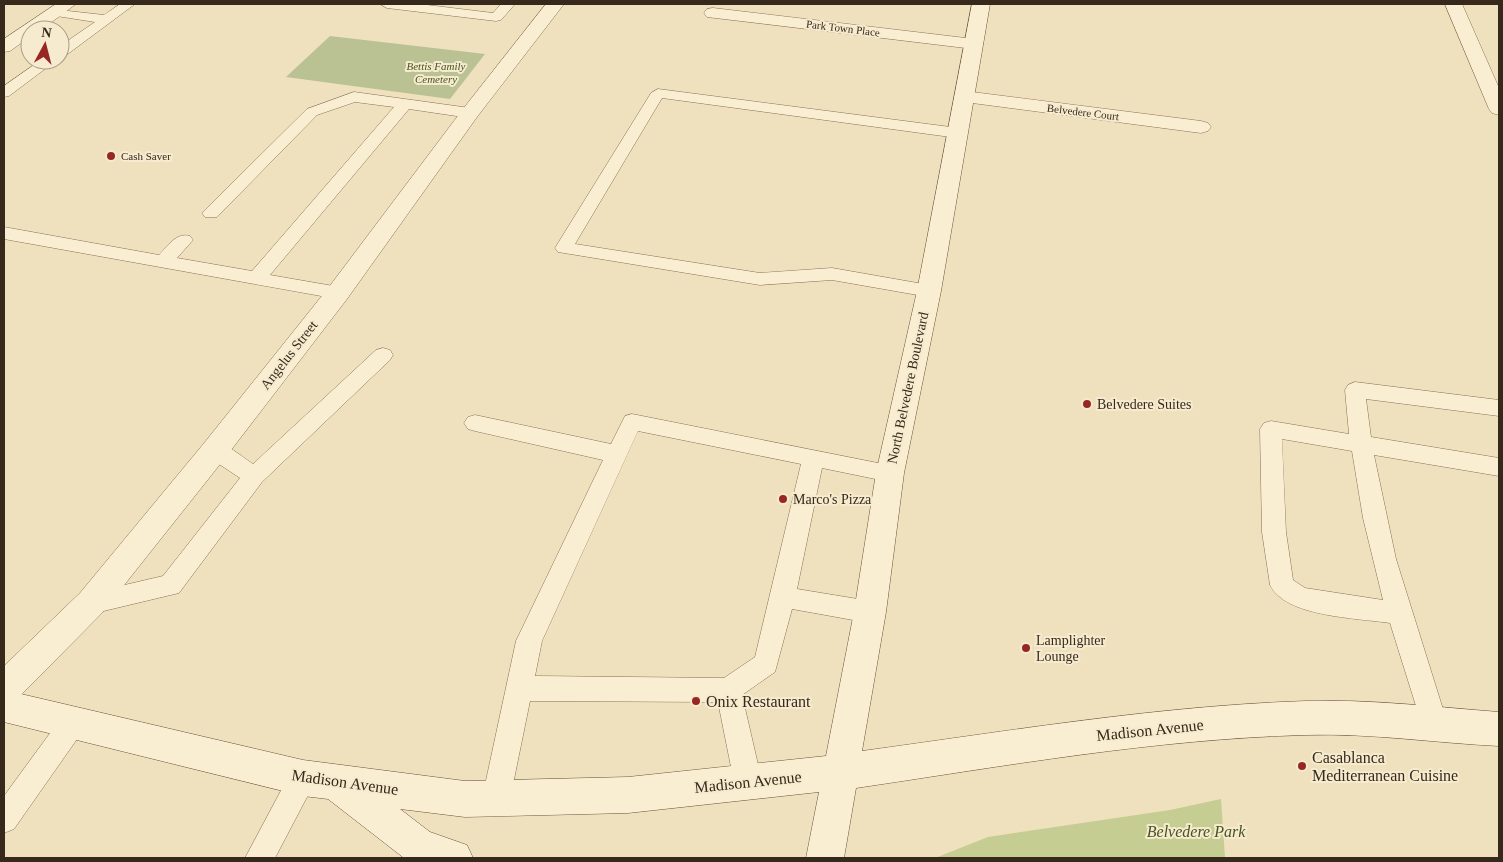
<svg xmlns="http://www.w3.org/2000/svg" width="1503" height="862" font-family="Georgia,serif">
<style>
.green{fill:#c5cd92}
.cemetery{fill:#bac192}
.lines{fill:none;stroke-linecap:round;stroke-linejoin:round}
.lane-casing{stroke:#877157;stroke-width:1}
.street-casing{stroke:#877157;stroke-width:1}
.secondary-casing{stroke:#69523a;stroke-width:1}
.lane{fill:#f9eed1;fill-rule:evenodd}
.street{fill:#f9eed1;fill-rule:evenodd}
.secondary{fill:#f9eed1;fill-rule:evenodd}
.poi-dot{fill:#972625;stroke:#f6ebce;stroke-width:2}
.labels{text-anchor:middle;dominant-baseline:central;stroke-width:4;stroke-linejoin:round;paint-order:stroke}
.far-street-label{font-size:11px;fill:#36291c;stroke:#f6ebce}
.far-park-label{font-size:11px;font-style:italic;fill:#465322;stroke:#f6ebce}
.far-poi-label{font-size:11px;fill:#36291c;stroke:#f6ebce;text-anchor:start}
.street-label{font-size:14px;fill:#36291c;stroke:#f6ebce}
.poi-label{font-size:14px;fill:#36291c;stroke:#f6ebce;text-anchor:start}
.near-poi-label{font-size:16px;fill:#36291c;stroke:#f6ebce;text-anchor:start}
.near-street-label{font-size:16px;fill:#36291c;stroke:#f6ebce}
.near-park-label{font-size:16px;font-style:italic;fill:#465322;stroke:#f6ebce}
</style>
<rect width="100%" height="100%" fill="#efe1be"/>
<path class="green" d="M1221,799L1225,858H935L988,837L1170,810Z"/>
<path class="cemetery" d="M330,36L485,54L450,99L286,77Z"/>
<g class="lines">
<defs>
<path id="lane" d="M120,4H135L65,56L60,57V46L95,22L50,15L48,12L50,9L104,15Z
M380,4H419L493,13L501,4H515L501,20L496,21L387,8Z
M41,60H57L9,96L4,97V86Z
M658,89L958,128L966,133L958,138L662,98L575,244L760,273L832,268L929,285L936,287L938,291L936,295L929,297L832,280L760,285L558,252L555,248L651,93Z
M354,92L470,108L478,113L470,118L409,109L270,275L345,288L347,293L345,298L338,299L4,239V227L159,255C168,246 176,232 190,236L193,240L177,258L252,271L394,107L355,102L317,115L217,217H205L202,213L307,109Z
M383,348L390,350L393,355L390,360L262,482L179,593L91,614L82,611L79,603L82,595L163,576L240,478L207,456L204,450L207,444C223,439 239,455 253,464L376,350Z
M1355,382L1499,400V416L1366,399L1371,437L1499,458V476L1374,455L1396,559L1447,722L1443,731L1434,735L1425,731L1421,722L1390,623C1357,618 1285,617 1270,585L1262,532L1260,429L1264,423L1271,421L1349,434L1345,390L1348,385ZM1282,439L1352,451L1363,518L1383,600L1305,588L1293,580L1286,532Z
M632,414L898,467L901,473L898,479L890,482L822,468L797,589L870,601L879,604L882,612L879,620L870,623L792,609L775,672L742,695L762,782L758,792L748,796L738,792L734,782L718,702L530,701L510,799L506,809L496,813L486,809L482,799L516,641L603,460L475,431L468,429L464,423L468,417L475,415L611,444L625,416ZM638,431L801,464L755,657L724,678L535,676L542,641Z
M73,710L82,714L86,723L82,732L14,829L4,833V796L64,714Z
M303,764L313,768L317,778L275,858H245L293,768Z"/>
<path id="street" d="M56,4H76L41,30H30V37L10,51L4,52V39Z
M546,4H564L477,117L347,299L225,458L102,613L16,700L4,705V666L80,593L205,442L329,287L463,109Z
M1445,4H1462L1499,88V115L1492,113L1489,109Z
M713,8L974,39L980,40L983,44L980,48L974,49L707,17L704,13L707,9Z
M964,91L1201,121L1208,123L1211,127L1208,131L1201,133L957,101L954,97L957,93Z"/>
<path id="secondary" d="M972,4H990L941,291L904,473L886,612L862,751C1010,731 1157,706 1306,701C1370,699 1435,707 1499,712V746C1435,743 1371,733 1307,735C1155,739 1005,766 856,788L844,858H806L819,792L628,813L465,817L400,809L430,832L467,845L473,858H404L328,799L303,796L4,722V690L303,760L465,781L628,777L826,756L854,612L876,473L917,291Z"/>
</defs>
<use href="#lane" class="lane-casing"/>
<use href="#street" class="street-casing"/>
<use href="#secondary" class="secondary-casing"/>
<use href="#lane" class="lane"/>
<use href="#street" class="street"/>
<use href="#secondary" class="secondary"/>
</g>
<g class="poi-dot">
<circle cx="111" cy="156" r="5"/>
<circle cx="1087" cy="404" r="5"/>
<circle cx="783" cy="499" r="5"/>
<circle cx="1026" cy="648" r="5"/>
<circle cx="696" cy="701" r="5"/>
<circle cx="1302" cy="766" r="5"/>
</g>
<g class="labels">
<g class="far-street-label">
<text transform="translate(843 28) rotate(7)">Park Town Place</text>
<text transform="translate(1083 112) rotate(7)">Belvedere Court</text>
</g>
<g class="far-park-label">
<text x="436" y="66">Bettis Family<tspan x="436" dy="13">Cemetery</tspan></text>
</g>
<g class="far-poi-label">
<text x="121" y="156">Cash Saver</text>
</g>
<g class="street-label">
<text transform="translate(289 355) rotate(-52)">Angelus Street</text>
<text transform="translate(908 388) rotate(-78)">North Belvedere Boulevard</text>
</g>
<g class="poi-label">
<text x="1097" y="404">Belvedere Suites</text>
<text x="793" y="499">Marco's Pizza</text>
<text x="1036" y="640">Lamplighter<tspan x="1036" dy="16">Lounge</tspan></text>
</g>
<g class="near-poi-label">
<text x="706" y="701">Onix Restaurant</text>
<text x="1312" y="757">Casablanca<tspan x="1312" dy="18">Mediterranean Cuisine</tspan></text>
</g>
<g class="near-street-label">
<text transform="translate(1150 730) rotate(-6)">Madison Avenue</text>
<text transform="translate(345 782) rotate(8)">Madison Avenue</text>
<text transform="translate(748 782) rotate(-6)">Madison Avenue</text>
</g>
<g class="near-park-label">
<text x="1196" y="831">Belvedere Park</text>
</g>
</g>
<rect width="1503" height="862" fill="none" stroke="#36291c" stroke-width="10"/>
<g transform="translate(45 45) rotate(7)"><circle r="24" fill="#f6ebce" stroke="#a99d87"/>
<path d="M0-4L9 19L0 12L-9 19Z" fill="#972625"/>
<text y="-8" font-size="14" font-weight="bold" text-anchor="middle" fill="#36291c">N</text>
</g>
</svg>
